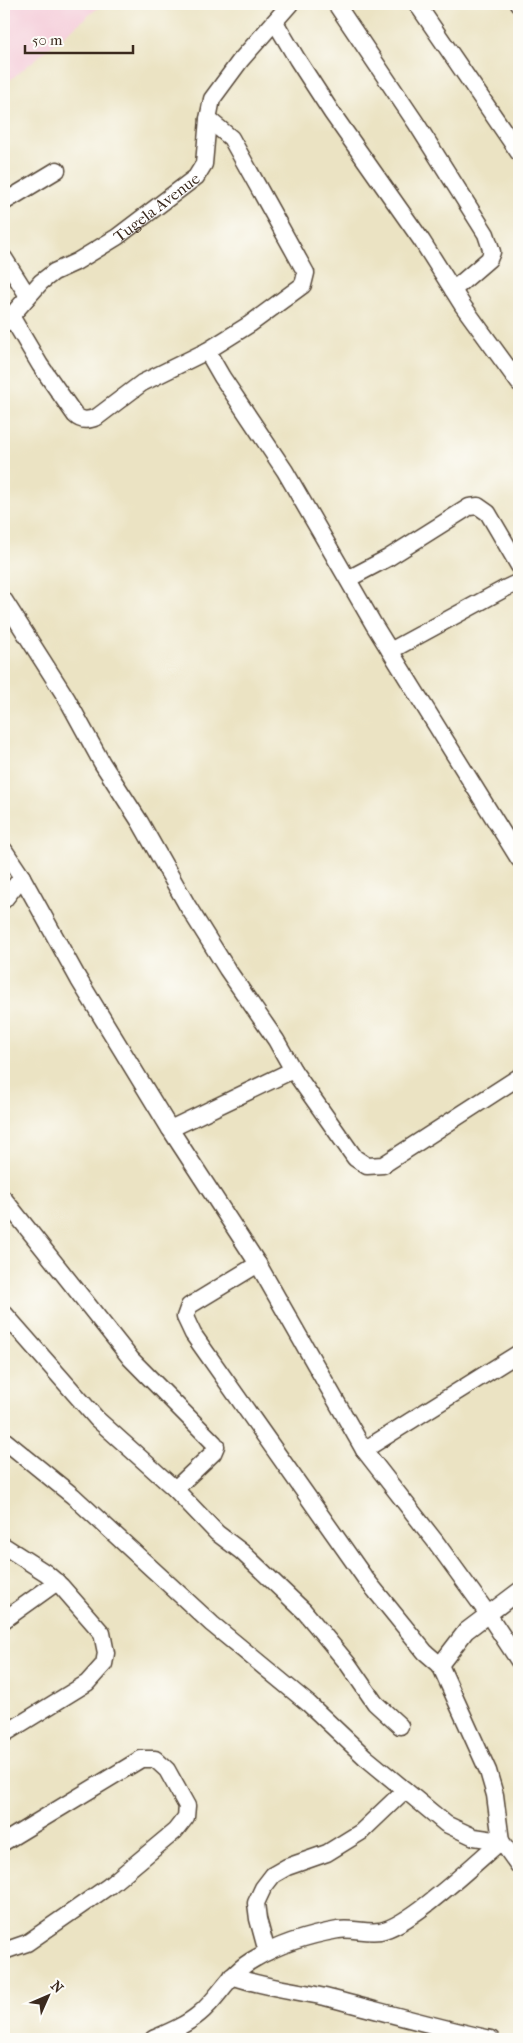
<svg xmlns="http://www.w3.org/2000/svg" width="523" height="2043" font-family="'IM FELL French Canon',serif">
<style>
.built{fill:#f5cfdb}
.lines{fill:none;stroke-linecap:round;stroke-linejoin:round}
.street-casing{stroke:#554637;stroke-width:19}
.street{stroke:#fff;stroke-width:16}
.labels{text-anchor:middle;dominant-baseline:central;stroke-width:4;stroke-linejoin:round;paint-order:stroke}
.street-label{font-size:16px;fill:#3b2a1e;stroke:#fdfcf7}
</style>
<rect width="100%" height="100%" fill="#fdfcf7"/>
<filter id="ink" filterUnits="userSpaceOnUse"><feTurbulence type="fractalNoise" baseFrequency=".02" numOctaves="2"/><feDisplacementMap in="SourceGraphic" scale="10" xChannelSelector="R" yChannelSelector="G"/><feConvolveMatrix kernelMatrix="1 2 1 2 8 2 1 2 1" color-interpolation-filters="sRGB"/></filter>
<filter id="wash" filterUnits="userSpaceOnUse"><feTurbulence type="fractalNoise" baseFrequency=".0096" numOctaves="4" result="noise"/><feDisplacementMap in="SourceGraphic" scale="20" xChannelSelector="R" yChannelSelector="G"/><feGaussianBlur stdDeviation="1.12" result="paint"/><feColorMatrix in="noise" values="0 0 0 0 0 0 0 0 0 0 0 0 0 0 0 0 0 1.4 0 .05"/><feComposite in="paint" operator="in"/></filter>
<g filter="url(#wash)">
<rect width="100%" height="100%" fill="#ebe3c3"/>
<path class="built" d="M4,4H96L99,7L4,85Z"/>
</g>
<g filter="url(#ink)">
<g class="lines">
<defs>
<g id="street">
<path d="M336,4L416,123L486,234L492,252L489,259L453,290"/>
<path d="M417,4L519,153"/>
<path d="M518,4L519,5"/>
<path d="M275,22L297,59L332,113L422,241L463,306L519,383"/>
<path d="M4,202L57,170"/>
<path d="M4,258L28,296"/>
<path d="M11,316L40,365L75,415C82,422 89,420 97,417L142,383L207,351L250,324L303,285L306,273L231,138L208,119"/>
<path id="s1" d="M4,324L41,282L54,272L76,262L117,237L196,177L204,164L208,119L212,99L240,61L290,4"/>
<path d="M207,351L222,377L285,471L374,625L519,859"/>
<path d="M348,579L388,558L469,507L478,506L488,513L519,566"/>
<path d="M4,600L67,699L102,763L140,822L187,905L227,969L276,1040L293,1070L355,1158L367,1166L383,1165L519,1077"/>
<path d="M390,651L504,589L519,582"/>
<path d="M4,850L22,877"/>
<path d="M4,900L22,877L79,980L170,1129L258,1264L364,1450L435,1541L488,1614L519,1661"/>
<path d="M170,1129L293,1070"/>
<path d="M4,1199L131,1359L214,1443L216,1446L213,1453L175,1489"/>
<path d="M258,1264L189,1306L185,1317L193,1334L365,1578L425,1652L440,1665L488,1771L495,1795L501,1841L519,1866"/>
<path d="M4,1313L97,1419L175,1489L217,1533L242,1552L304,1611L348,1664L375,1703L400,1726"/>
<path d="M4,1440L73,1496L212,1624L309,1704L365,1757L446,1824L474,1837L501,1841"/>
<path d="M364,1450L519,1353"/>
<path d="M4,1546L46,1573L61,1586L102,1633L106,1653L104,1664L87,1683L4,1734"/>
<path d="M4,1620L57,1582"/>
<path d="M440,1665L466,1631L519,1591"/>
<path d="M4,1842L141,1759H155L167,1770L187,1806L186,1817L175,1831L109,1886L27,1943L4,1951"/>
<path d="M267,1952L258,1919L256,1903L263,1888L273,1875L287,1867L327,1853L361,1832L405,1790"/>
<path d="M232,1976C262,1987 293,1990 325,1997C380,2011 435,2027 491,2039"/>
<path d="M153,2039C169,2032 186,2025 199,2014C220,1997 229,1972 256,1958C280,1944 310,1935 338,1930C352,1928 366,1933 380,1931C410,1926 476,1862 501,1841"/>
</g>
</defs>
<use href="#street" class="street-casing"/>
<use href="#street" class="street"/>
</g>
</g>
<g class="labels">
<g class="street-label">
<text stroke="none"><textPath href="#s1" startOffset="194">Tugela Avenue</textPath></text>
</g>
</g>
<rect width="523" height="2043" fill="none" stroke="#fdfcf7" stroke-width="20"/>
<g transform="translate(48 1996) rotate(45)" stroke="#fdfcf7" stroke-width="4" paint-order="stroke">
<path d="M0-4L9 19L0 12L-9 19Z" fill="#3b2a1e"/>
<text y="-8" font-size="14" font-weight="bold" text-anchor="middle" fill="#3b2a1e">N</text>
</g>
<path d="M25 45v8h108v-8" fill="none" stroke="#3b2a1e" stroke-width="2.5"/>
<text x="32" y="45" font-size="15" fill="#3b2a1e" stroke="#fdfcf7" stroke-width="4" paint-order="stroke">50 m</text>
</svg>
